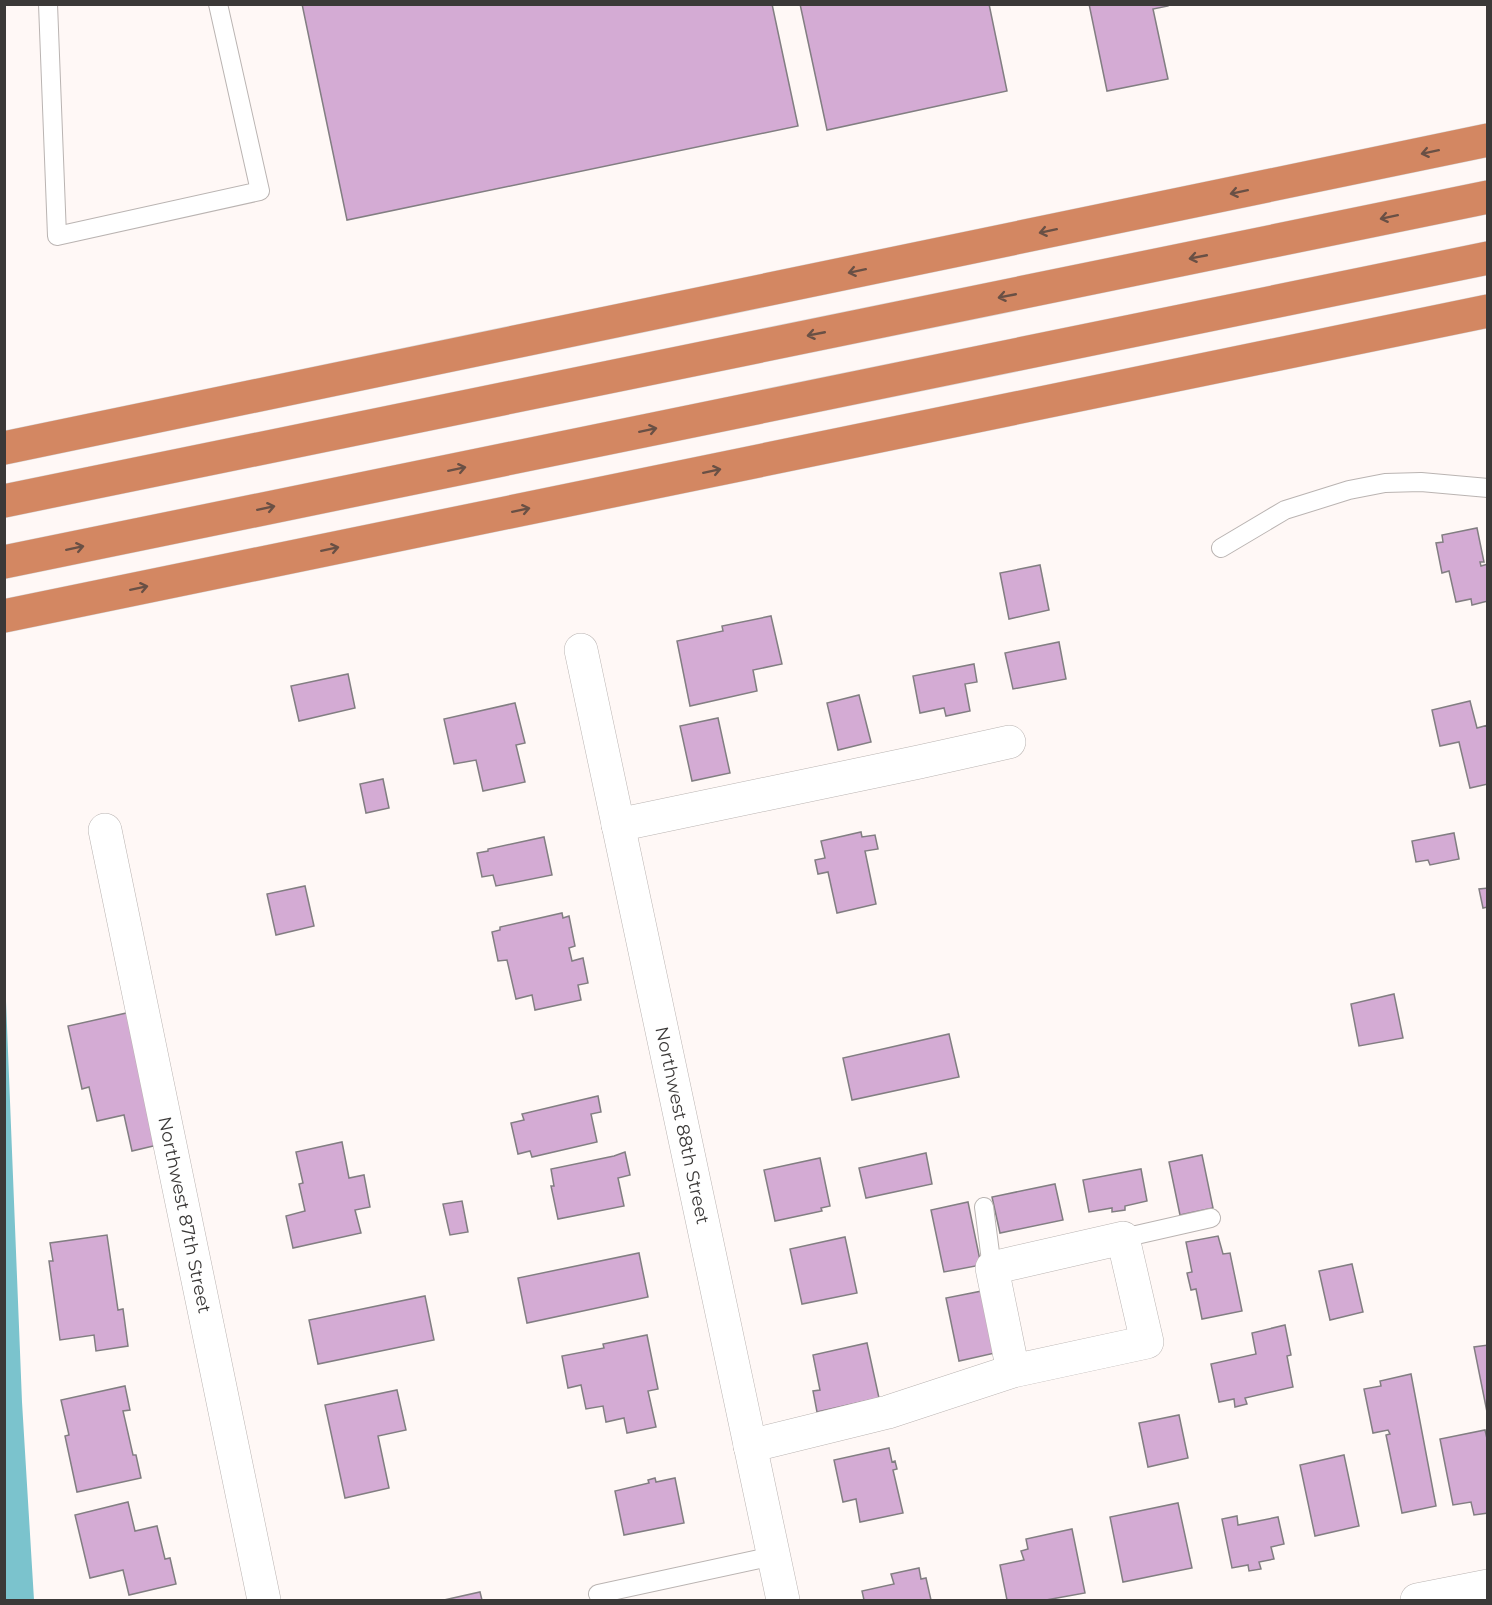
<svg xmlns="http://www.w3.org/2000/svg" width="1492" height="1605" font-family="Montserrat,sans-serif">
<style>
.water{fill:#7bc3cd}
.building{fill:#d4abd4;stroke:#827e82;stroke-width:1.5}
.lines{fill:none;stroke-linecap:round;stroke-linejoin:round}
.lane-casing{stroke:#bab4b2;stroke-width:20}
.street-casing{stroke:#bab4b2;stroke-width:34}
.highway-casing{stroke:#d8d7d7;stroke-width:34}
.lane{stroke:#fff;stroke-width:18}
.street{stroke:#fff;stroke-width:33}
.highway{stroke:#d38762;stroke-width:33}
.oneway{stroke:#695045}
.labels{text-anchor:middle;dominant-baseline:central;stroke-width:5;stroke-linejoin:round;paint-order:stroke}
.street-label{font-size:18px;fill:#3b3938;stroke:#fff}
</style>
<rect width="100%" height="100%" fill="#fff8f6"/>
<path class="water" d="M4,951L22,1402L34,1600H4Z"/>
<path class="building" d="M302,4H772L798,126L347,220Z
M800,4H989L1007,91L827,130Z
M1089,4H1168V6L1153,9L1168,79L1107,91Z
M1477,528L1484,562H1480L1481,566L1488,564V601L1472,605L1471,599L1456,602L1449,571L1442,573L1436,543L1443,542L1442,535Z
M1040,565L1049,610L1009,619L1000,573Z
M771,616L782,664L753,670L757,691L690,706L677,641L723,631L722,626Z
M1059,642L1066,679L1013,689L1005,653Z
M974,664L977,682L965,684L970,711L946,716L944,708L920,713L913,676Z
M348,674L355,708L299,721L291,686Z
M859,695L871,742L838,750L827,703Z
M1470,701L1477,728L1488,725V784L1470,788L1459,742L1440,746L1432,710Z
M515,703L525,743L516,745L525,782L483,791L476,760L454,764L444,719Z
M718,718L730,773L692,781L680,726Z
M383,779L389,808L366,813L360,784Z
M861,832L862,837L875,835L878,849L865,851L876,904L837,913L828,872L818,874L815,860L825,858L821,841Z
M1454,833L1459,859L1430,865L1428,860L1416,862L1412,841Z
M544,837L552,875L496,886L493,875L482,877L477,853L488,851V849Z
M305,886L314,926L276,935L267,894Z
M1488,888V907L1483,908L1479,889Z
M562,913L563,918L569,916L575,946L569,948L572,961L583,958L588,983L578,985L581,1000L535,1010L532,995L516,999L507,960L498,961L492,932L500,930V927Z
M1394,994L1403,1038L1359,1046L1351,1004Z
M131,1012L166,1143L132,1151L124,1115L97,1121L89,1087L82,1089L68,1026Z
M949,1034L959,1077L852,1100L843,1058Z
M598,1096L601,1112L591,1114L597,1142L532,1157L530,1151L518,1154L511,1123L524,1120L522,1114Z
M342,1142L349,1178L364,1175L370,1207L355,1210L361,1233L293,1248L286,1216L305,1211L299,1184L303,1183L296,1152Z
M625,1152L630,1175L618,1178L624,1206L558,1219L551,1186H554L551,1169L614,1156Z
M926,1153L932,1184L866,1198L859,1168Z
M1202,1155L1213,1208L1180,1215L1169,1162Z
M820,1158L830,1206L821,1208L822,1211L775,1221L764,1170Z
M1141,1169L1147,1201L1125,1206V1210L1112,1212V1208L1089,1212L1083,1180Z
M1055,1184L1063,1220L1000,1233L992,1197Z
M462,1201L468,1232L450,1235L443,1204Z
M968,1202L981,1265L944,1272L931,1210Z
M107,1235L118,1310L123,1309L128,1346L96,1351L94,1335L60,1340L49,1261H53L50,1243Z
M1218,1236L1223,1254L1230,1253L1242,1311L1202,1319L1196,1289L1191,1290L1187,1273L1192,1272L1186,1242Z
M845,1237L857,1293L802,1304L790,1249Z
M639,1253L648,1297L527,1323L518,1278Z
M1352,1264L1363,1312L1330,1320L1319,1271Z
M982,1291L995,1353L959,1361L946,1298Z
M425,1296L434,1340L318,1364L309,1320Z
M1285,1325L1291,1355L1287,1356L1293,1387L1245,1398L1247,1404L1235,1407L1234,1399L1219,1402L1211,1364L1256,1354L1252,1333Z
M647,1335L658,1389L648,1391L656,1427L627,1433L624,1418L606,1422L603,1406L586,1409L581,1385L568,1388L562,1356L604,1348L603,1344Z
M867,1343L879,1398L817,1412L813,1391L820,1390L813,1355Z
M1488,1345V1417L1474,1347Z
M1411,1374L1436,1506L1402,1513L1386,1435L1390,1434L1388,1430L1373,1433L1364,1389L1381,1386L1380,1381Z
M125,1386L130,1410L123,1411L133,1455H136L141,1478L77,1492L65,1436L69,1435L61,1400Z
M397,1390L406,1430L378,1436L389,1488L345,1498L325,1405Z
M1179,1415L1188,1458L1148,1467L1139,1423Z
M1485,1430L1488,1443V1513L1474,1515L1471,1502L1453,1505L1440,1439Z
M889,1448L892,1462L895,1461L897,1469L893,1470L903,1513L860,1522L856,1499L843,1502L834,1460Z
M1344,1455L1359,1526L1315,1536L1300,1465Z
M655,1478L656,1482L675,1478L684,1523L624,1535L615,1491L649,1483L648,1480Z
M128,1502L135,1531L157,1526L165,1559L170,1558L176,1584L129,1595L123,1570L90,1578L75,1515Z
M1178,1503L1192,1568L1123,1582L1110,1517Z
M1237,1516L1238,1525L1278,1517L1284,1544L1271,1547L1274,1559L1259,1562L1261,1569L1249,1571L1248,1565L1232,1568L1222,1519Z
M1072,1529L1085,1593L1046,1600H1007L1000,1565L1024,1560L1021,1551L1028,1549L1026,1539Z
M919,1568L921,1579L926,1578L931,1600H864L862,1591L894,1584L891,1574Z
M480,1592L482,1600H444Z"/>
<g class="lines">
<defs>
<path id="lane" d="M48,4L57,236L260,191L218,4
M1221,548L1285,510L1349,490L1385,483L1421,482L1488,488
M984,1207L992,1268
M1123,1238L1211,1218
M598,1594L773,1556"/>
<g id="street">
<path id="s1" d="M581,650L783,1600"/>
<path d="M618,825L919,762L1009,742"/>
<path id="s2" d="M105,830L264,1600"/>
<path d="M750,1446L888,1412L1013,1371L1147,1342L1123,1238L992,1268L1013,1371"/>
<path d="M1417,1600L1488,1586"/>
</g>
<path id="highway" d="M4,448L1488,140
M4,501L1488,197
M4,562L1488,258
M4,616L1488,311"/>
</defs>
<use href="#lane" class="lane-casing"/>
<use href="#street" class="street-casing"/>
<use href="#highway" class="highway-casing"/>
<use href="#lane" class="lane"/>
<use href="#street" class="street"/>
<use href="#highway" class="highway"/>
</g>
<defs><path id="oneway-shaft" d="M-6 0H5M1.5-3L5.5 0L1.5 3" fill="none" stroke-width="1.6" stroke-linecap="round" stroke-linejoin="round" transform="scale(1.5)"/></defs>
<g class="oneway">
<use href="#oneway-shaft" transform="translate(1430 152) rotate(168)"/>
<use href="#oneway-shaft" transform="translate(1239 192) rotate(168)"/>
<use href="#oneway-shaft" transform="translate(1389 217) rotate(168)"/>
<use href="#oneway-shaft" transform="translate(1048 231) rotate(168)"/>
<use href="#oneway-shaft" transform="translate(1198 257) rotate(169)"/>
<use href="#oneway-shaft" transform="translate(857 271) rotate(168)"/>
<use href="#oneway-shaft" transform="translate(1007 296) rotate(169)"/>
<use href="#oneway-shaft" transform="translate(816 334) rotate(169)"/>
<use href="#oneway-shaft" transform="translate(648 430) rotate(-12)"/>
<use href="#oneway-shaft" transform="translate(457 469) rotate(-12)"/>
<use href="#oneway-shaft" transform="translate(712 471) rotate(-12)"/>
<use href="#oneway-shaft" transform="translate(266 508) rotate(-12)"/>
<use href="#oneway-shaft" transform="translate(521 510) rotate(-12)"/>
<use href="#oneway-shaft" transform="translate(75 548) rotate(-12)"/>
<use href="#oneway-shaft" transform="translate(330 549) rotate(-12)"/>
<use href="#oneway-shaft" transform="translate(139 588) rotate(-12)"/>
</g>
<g class="labels">
<g class="street-label">
<text stroke="none"><textPath href="#s1" startOffset="486">Northwest 88th Street</textPath></text>
<text stroke="none"><textPath href="#s2" startOffset="393">Northwest 87th Street</textPath></text>
</g>
</g>
<rect width="1492" height="1605" fill="none" stroke="#3b3938" stroke-width="12"/>
</svg>
